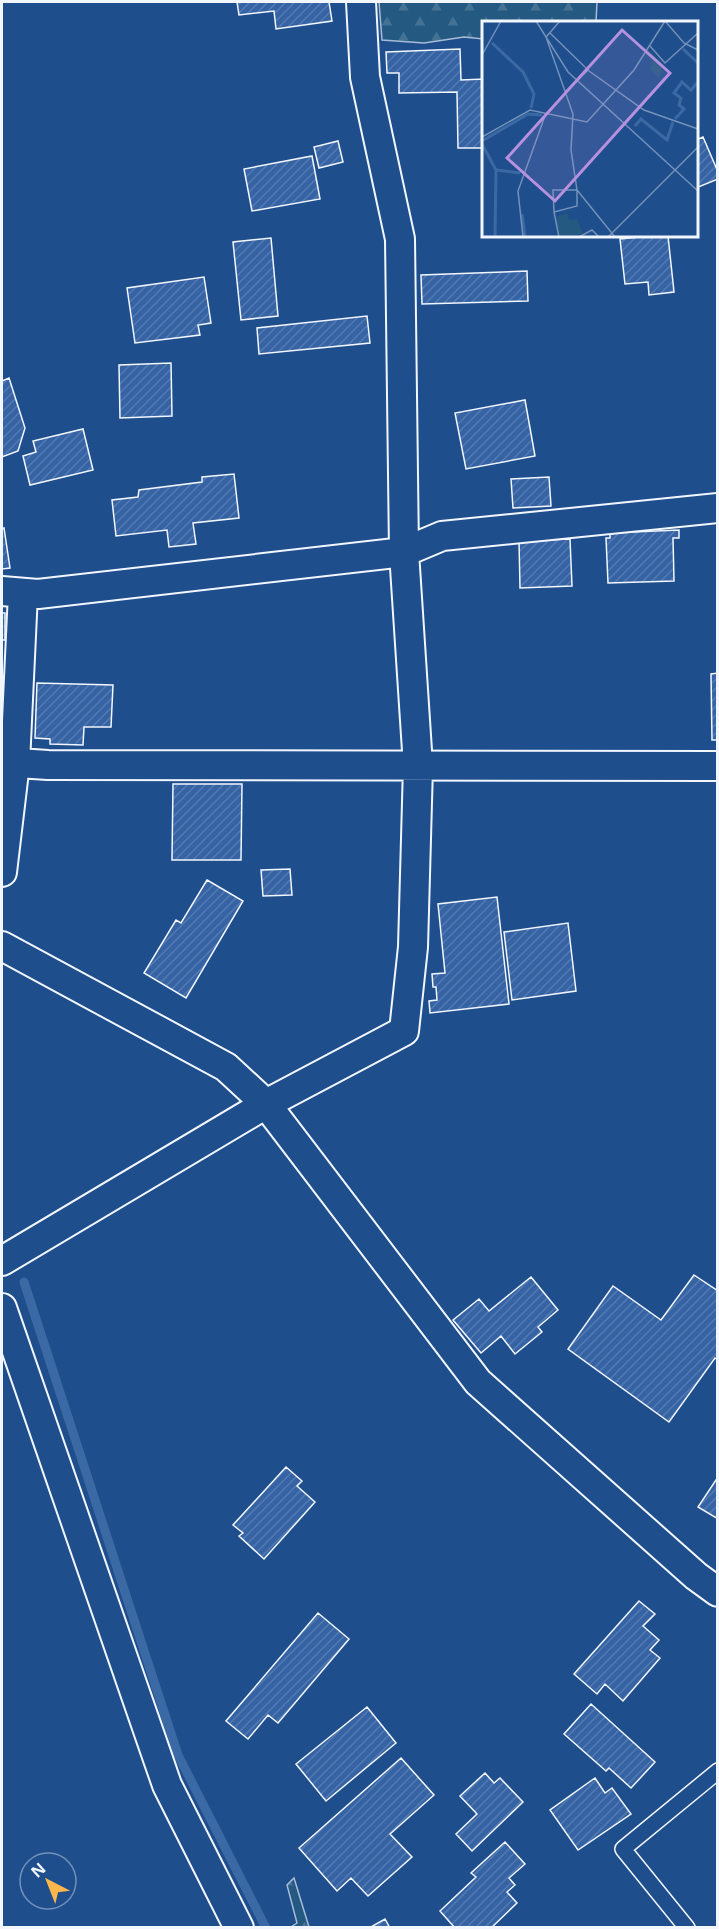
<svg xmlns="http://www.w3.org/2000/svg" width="719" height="1929" font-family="'Open Sans',sans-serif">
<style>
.forest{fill:url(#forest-firs);stroke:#a8bbd7;stroke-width:1.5}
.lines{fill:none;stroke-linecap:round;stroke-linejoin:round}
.stream{stroke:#3b69a3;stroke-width:9}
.building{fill:url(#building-hatch);stroke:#f2f6ff;stroke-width:1.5}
.service-casing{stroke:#f2f6ff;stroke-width:18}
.minor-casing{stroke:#f2f6ff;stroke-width:32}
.service{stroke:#1f4e8c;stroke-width:15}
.minor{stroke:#1f4e8c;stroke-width:28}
.inset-river{fill:none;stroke:#3b69a3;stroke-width:3}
.inset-road{fill:none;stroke:#7391ba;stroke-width:1.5}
.view{fill:#b691df;fill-opacity:0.15;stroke:#b691df;stroke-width:3}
.inset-edge{fill:none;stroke:#f2f6ff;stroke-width:3}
</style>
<defs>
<pattern id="forest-firs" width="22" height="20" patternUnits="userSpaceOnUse" patternTransform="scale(1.5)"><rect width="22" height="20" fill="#245a82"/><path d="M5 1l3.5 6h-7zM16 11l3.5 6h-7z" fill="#447295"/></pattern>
<pattern id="building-hatch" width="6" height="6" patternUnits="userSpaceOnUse" patternTransform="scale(1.5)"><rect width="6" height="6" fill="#3563a3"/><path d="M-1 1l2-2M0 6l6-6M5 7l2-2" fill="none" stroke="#537ab1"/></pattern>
</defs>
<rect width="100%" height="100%" fill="#1f4e8c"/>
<path class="forest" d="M379,2H597L596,22H484L483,39L464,37L424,43L382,40Z
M294,1878L309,1927H291L297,1923L287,1885Z"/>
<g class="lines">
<path class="stream" d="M24,1282L178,1755L266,1928"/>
</g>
<path class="building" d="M237,2H329L332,21L276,29L274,11L239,15Z
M460,49L461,80L484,79V148H458L457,92L399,93V73H387L386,52Z
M703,137L718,172V179L696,188V140Z
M338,141L343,162L319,168L314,147Z
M312,156L320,199L252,211L244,169Z
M649,236H668L674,292L649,295L648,282L625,284L620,239Z
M271,238L278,316L241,320L233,242Z
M527,271L528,301L422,304L421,275Z
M204,277L211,323L198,325L200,335L135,343L127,288Z
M367,316L370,343L259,354L257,328Z
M171,363L172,416L120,418L119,365Z
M9,378L25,428L18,451L2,457V381Z
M525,400L535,456L466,469L455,413Z
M83,429L93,470L30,485L23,456L36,452L33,441Z
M234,474L239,518L193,523L196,544L169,547L167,530L116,536L112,500L138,497L139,490L202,482V477Z
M549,477L551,506L513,508L511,479Z
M4,528L10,568L2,569V529Z
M679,530V538H673L674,581L608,583L606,538H610V533Z
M570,539L572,586L520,588L519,541Z
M2,613H5V640H2Z
M718,673V740H712L711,674Z
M37,683L113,685L111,727H84L83,745L50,744V739L35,738Z
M173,784H242L241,860H172Z
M290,869L292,895L263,896L261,870Z
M207,880L243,901L186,998L144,973L176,920L181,923Z
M497,897L509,1004L430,1013L429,1001L437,1000L436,987H433L432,974L445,973L438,904Z
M568,923L576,991L512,1000L504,932Z
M694,1275L718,1291V1360L715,1358L669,1422L568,1349L613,1286L661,1320Z
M531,1277L558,1310L538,1327L542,1332L515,1354L501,1336L481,1353L453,1320L479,1299L489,1311Z
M286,1467L302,1481L297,1486L315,1502L264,1559L239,1536L243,1533L233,1525Z
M718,1477V1519L698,1507Z
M639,1601L655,1614L643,1626L659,1640L650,1650L660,1658L623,1701L605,1684L597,1694L574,1674Z
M318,1613L349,1639L278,1723L268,1715L248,1739L226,1721Z
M591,1704L655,1762L631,1788L609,1768L606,1771L564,1734Z
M367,1707L396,1743L326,1801L296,1764Z
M401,1758L434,1795L390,1834L412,1857L368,1896L351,1878L337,1891L299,1848Z
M485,1773L494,1783L500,1778L523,1802L472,1851L456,1834L477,1814L460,1796Z
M595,1778L605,1793L612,1788L631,1814L578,1850L550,1810Z
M505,1842L525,1864L509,1878L515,1885L507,1892L517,1903L491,1928H455L440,1911L476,1877L471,1873Z
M385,1919L390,1928H369Z"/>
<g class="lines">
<defs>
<path id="service" d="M687,1928L623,1849L718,1771"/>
<path id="minor" d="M2,591L38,594L404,552L442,536L718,508
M2,762L48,765L718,766
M2,872L15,763L23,593
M2,946L226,1067L266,1104L478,1382L696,1576L718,1592
M2,1261L266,1104L404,1031L413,947L418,766L404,552L400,239L365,77L361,2
M2,1308L167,1785L239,1928"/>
</defs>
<use href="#service" class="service-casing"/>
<use href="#minor" class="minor-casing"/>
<use href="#service" class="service"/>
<use href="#minor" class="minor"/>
</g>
<g transform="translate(482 21)">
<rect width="216" height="216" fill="#1f4e8c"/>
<path d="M167,29L181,43L177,57L168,49L170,40L163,34ZM85,192L87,199L95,198L101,213L78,216L74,196Z" fill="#245a82"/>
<path class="inset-river" d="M10,22L41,51L52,73L49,87M201,28L216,42M193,98L202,88L197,84L199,77L192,72L200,61L209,69L216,61M153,105L159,98L185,119L191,101M0,120L46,93L60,94M0,123L14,149L13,216M15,149L38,152M40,193L43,216"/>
<path class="inset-road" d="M54,0L64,16L91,93L89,129L95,169L133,216M78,0L64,16L86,51L216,170M183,0L202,22L216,29M68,12L107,50L162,89L216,108M168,25L183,42L216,12M0,34L19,0M83,71L106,49M0,116L48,89L105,101L152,49L183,0M72,191L71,169H95V185L72,191L77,216M41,216L36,170L64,92M97,216L110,209L117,216M126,216L216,126"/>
<path class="view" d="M140,9L188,52L73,180L25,137Z"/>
<rect width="216" height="216" class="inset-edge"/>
</g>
<rect width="719" height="1929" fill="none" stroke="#f2f6ff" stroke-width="6"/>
<g transform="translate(48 1881) rotate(318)"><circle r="28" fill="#1f4e8c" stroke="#7391ba" stroke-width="1.5"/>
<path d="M0-4.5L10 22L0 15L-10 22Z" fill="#ffb74d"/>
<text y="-9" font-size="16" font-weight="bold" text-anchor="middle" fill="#f2f6ff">N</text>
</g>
</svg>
